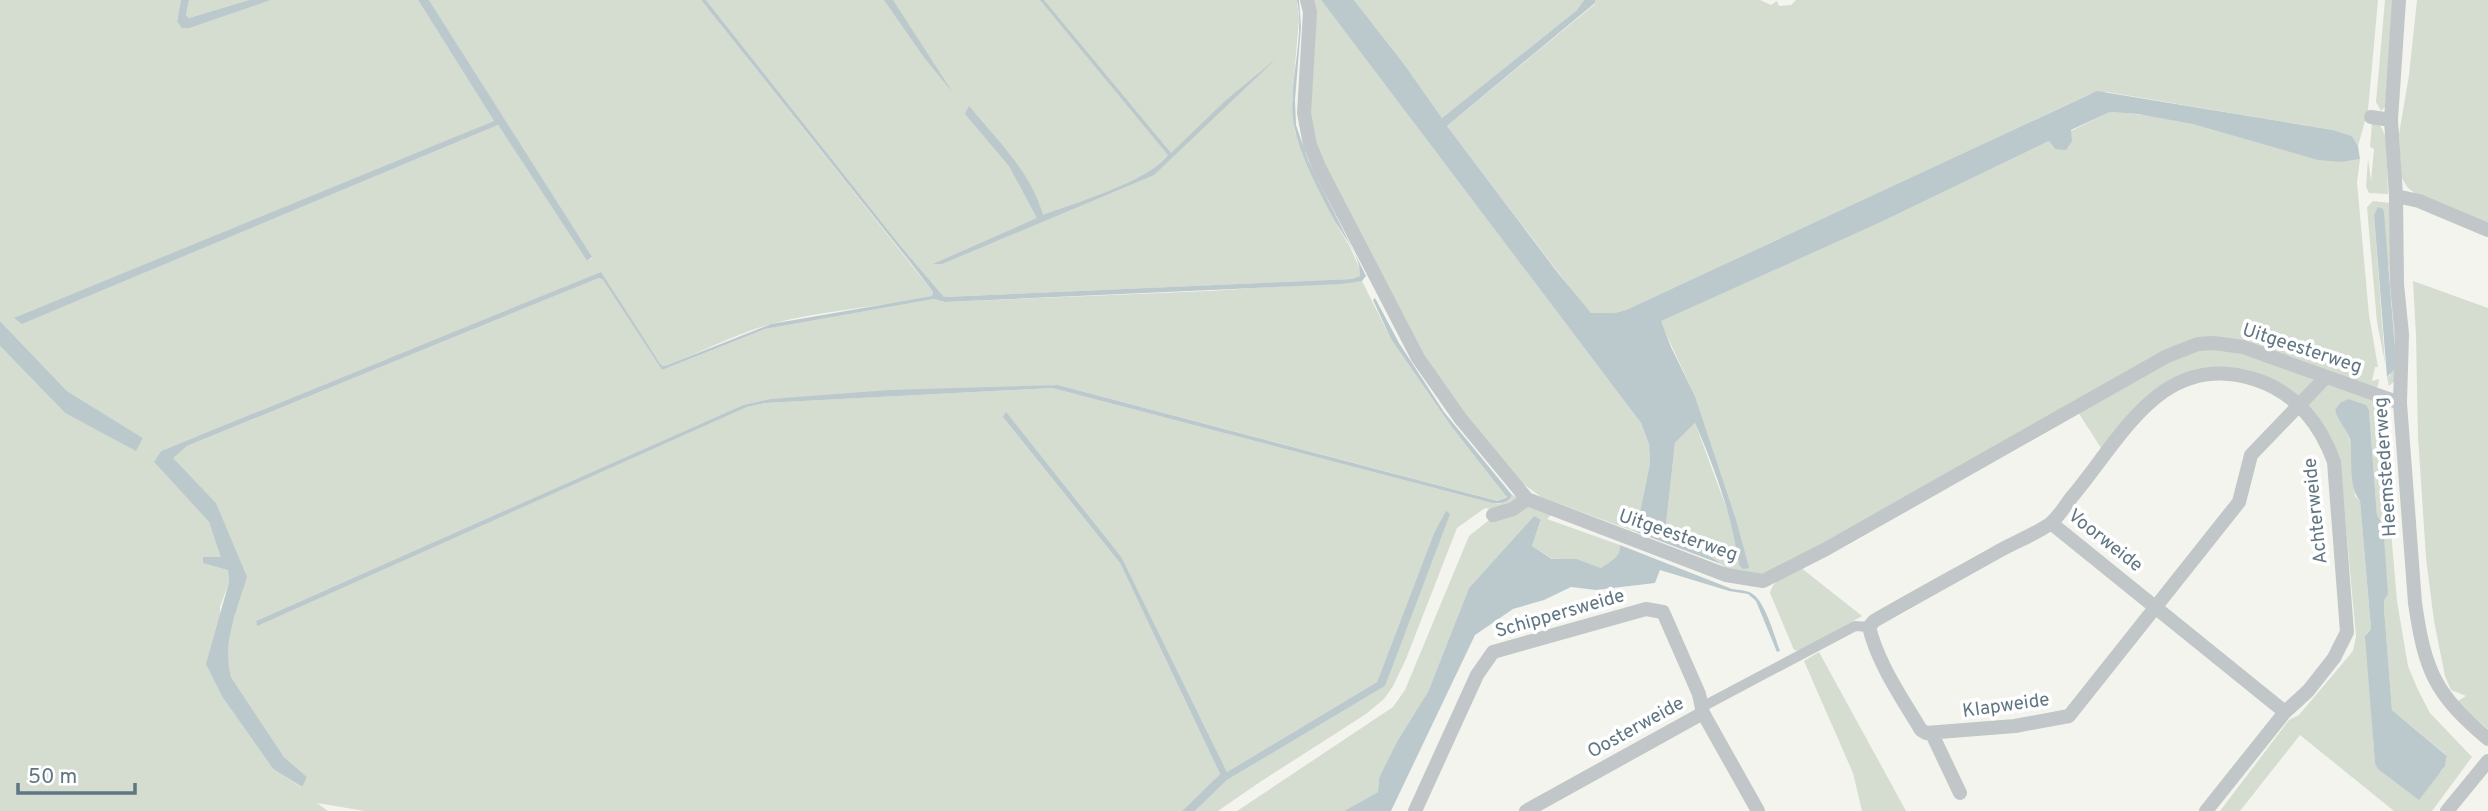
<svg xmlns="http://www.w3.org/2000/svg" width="2488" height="811" font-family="Overpass,sans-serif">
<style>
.green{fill:#d5dcd0;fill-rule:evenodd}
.water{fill:#bbc9cd}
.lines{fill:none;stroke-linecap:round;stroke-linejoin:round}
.pedestrian{stroke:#c1c6c8;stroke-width:10}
.minor{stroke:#c1c6c8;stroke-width:14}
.labels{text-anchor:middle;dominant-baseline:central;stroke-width:7;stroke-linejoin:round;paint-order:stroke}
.street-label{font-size:19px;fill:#607683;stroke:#fff}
</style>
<rect width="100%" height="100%" fill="#f4f4ef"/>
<path class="green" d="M0,0H181L177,20L190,28L271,0H418L494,121L22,324L498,125L587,261L592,258L429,0H701L933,292L932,296C879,307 824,310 771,324C735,334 700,353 665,366L661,365L600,273L161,451L154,462L209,522L228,569L229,582L220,607L223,698L273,769L301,787L307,777L284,757L231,677L227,662L231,626L235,615L233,546L216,503L172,458L187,446L599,278L603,280L662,370L765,329L934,299L945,302L1209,291L1362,281L1391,339L1451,426L1507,496L1499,501L1058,385L770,399L743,405L256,621L257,625L747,407L765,403L1052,388L1492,503L1500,504L1512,495L1518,497L1516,502L1497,510L1485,508L1457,528L1406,659L1393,686L1384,699L1366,714L1260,782L1218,811H1195L1227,780L1385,686L1446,512L1434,533L1377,682L1227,772L1122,558L1003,417L1120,563L1220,774L1182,811H365L317,803L328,811H0V346L65,413L136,450L143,438L67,391L0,321Z
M189,0H249L189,18L186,15Z
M706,0H1297L1299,20L1292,99L1295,132L1334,220L1351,249L1361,272L1360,276L1352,279L944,297L899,244Z
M1310,0H1321L1641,423L1649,444L1650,463L1636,532L1541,497L1518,480L1481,440L1417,351L1317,151L1306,112Z
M1354,0H1584L1577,10L1442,118L1404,64Z
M1595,0H1760L1771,5L1777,1L1779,6L1791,5L1796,0H2378L2368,110L2358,146L2352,136L2333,130L2107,92L2088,95L1626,310L1616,313H1591L1580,301L1447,126L1595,4Z
M2385,0H2394L2385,107L2381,111L2376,102Z
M2417,0H2488V224L2416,194L2408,188L2401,177L2399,134L2409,75Z
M2110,112C2189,116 2266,143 2342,162L2360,159L2357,182L2369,315L2378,367H2375L2372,381L2379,379L2378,386L2375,388L2215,339L2047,420L1768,573L1748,576L1733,573L1692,543L1665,534L1675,443L1695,423L1735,531L1739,565L1748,567L1736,519L1695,396L1660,321L1879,223L2049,141L2055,149L2071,131Z
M2372,123L2380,125L2386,137L2388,194L2369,193L2366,187L2368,159L2371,181L2374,149L2370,147Z
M2373,201L2390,203L2396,314L2395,381L2389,386L2387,377L2390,376L2395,348L2389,268L2374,215L2385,363L2377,322L2367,207Z
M2413,281L2488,308V729L2456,702L2466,696L2451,690L2445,676L2434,621L2426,558L2418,436L2416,335Z
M2208,348L2242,352L2317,378L2300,398L2284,386L2189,372L2163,384L2137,406L2103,451L2078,412L2171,359Z
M2327,384L2380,402L2397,601L2408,666L2418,690L2430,713L2472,757L2432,811H2394L2300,735L2240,811H2220L2289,720L2299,715L2353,651L2356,636L2340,461C2334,438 2322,423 2306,405ZM2340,403L2369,410L2377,515L2382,521L2384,608L2392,710L2444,753L2447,756L2445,766L2441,772L2375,763L2366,634L2371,629L2360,501L2355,496C2353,475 2354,449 2346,429C2344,422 2338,417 2335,410Z
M1531,504L1551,515L1547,519L1620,545V551L1614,560L1601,568L1577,559H1553L1532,546L1541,521L1534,516L1469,588L1428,692L1379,778L1378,792L1344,811H1237L1393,707L1405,690L1469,536L1489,520Z
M1800,567L1862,616L1800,651L1794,650L1770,593C1774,578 1787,574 1800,567Z
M1819,652L1906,811H1862L1853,773L1804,661Z"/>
<path class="water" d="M181,0H189L186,15L189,18L249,0H271L190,28H182L177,21Z
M418,0H429L592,257L587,261L498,125L22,324L14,318L494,121Z
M701,0H706L899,244L944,297L1352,279L1360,276C1361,256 1342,234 1333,218C1319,191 1304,163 1296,134C1284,90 1306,44 1297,0H1299L1301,27L1295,100L1296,125L1308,160L1366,276L1362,281L1342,284L945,302L934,299L765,329L662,370L603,280L599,278L187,446L173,458L216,503L247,577C237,609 222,643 231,677L284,757L307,777L302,787L273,769L223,698L206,664L229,582L228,570L203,563V557H221L209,522L154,462L161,451L601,272L661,365L665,366L771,324L932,296L933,292L914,267Z
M884,0H893L953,93L923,56Z
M1040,0H1044L1171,153L1226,100L1276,59L1154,175L942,264H933L1037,218L1009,166L965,114L969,106C997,140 1031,172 1043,215C1075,203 1150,181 1168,155Z
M1321,0H1354L1404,64L1442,118L1577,10L1584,0H1595V3L1447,126L1558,273L1591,313H1615L1626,310L2097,91L2333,130L2352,136L2358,146L2360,159L2342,162L2318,160L2193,124L2138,114L2110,112L2071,130L2072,141L2066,150L2055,149L2049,141L1879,223L1661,321L1671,347L1695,396L1736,519L1749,568L1743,569L1739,565C1732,515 1715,469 1695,423L1675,443L1665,534L1692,543L1721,564L1636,532L1650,463L1649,444L1641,423Z
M2378,207L2383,209L2384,213L2395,348L2394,370L2387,377L2374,215Z
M1375,298L1399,343L1444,412L1512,495C1508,503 1500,504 1492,503L1052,388L765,403L747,407L257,626L256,621L743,405L770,399L890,390L1058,385L1498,501L1507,497L1451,426L1391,339L1373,300Z
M0,321L67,391L143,438L136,451L65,413L0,346Z
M2348,399L2366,405L2369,410L2377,515L2383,524L2388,594L2384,600V608L2392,710L2447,756L2445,766L2419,800L2378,769L2375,763L2365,636L2371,629L2360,501C2348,486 2353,460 2350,440C2347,428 2338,422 2335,410L2340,403Z
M1006,412L1122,558L1227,772L1377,682L1434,533L1446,511L1450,514L1385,686L1227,780L1195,811H1182L1220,774L1120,563L1003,417Z
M1534,516L1541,520L1532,546L1552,559H1577L1601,568C1610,562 1621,557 1620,545L1732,589C1739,590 1748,590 1754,595C1765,603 1775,637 1780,651L1777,652L1756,601L1748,594L1729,591L1660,570L1655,583L1596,590L1571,587L1544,600L1513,609L1475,635L1391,811H1344L1378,792L1379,778L1397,742L1428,692L1469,588Z"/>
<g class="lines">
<path class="pedestrian" d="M1702,707L1855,626L1869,627"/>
<path class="minor" d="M1307,0L1310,12L1304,113L1310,145L1319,167L1418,358L1460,418L1527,499L1726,575L1763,581L1777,574L1826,549L2167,356L2198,344L2214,343L2243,347L2400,403
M2399,0L2391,120L2396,196L2397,284L2402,334L2400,403L2415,603C2425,672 2435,694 2488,739
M2371,117L2391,120
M2396,196L2419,201L2488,230
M1493,515L1513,509L1527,499
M2051,523L2285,712L2206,811
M2285,712L2308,691L2334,658L2347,632L2334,462C2321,425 2296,393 2257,380C2162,348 2122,438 2071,498C2065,506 2059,516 2051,523C2038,533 2015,542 1999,551C1958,574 1916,597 1874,621L1869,627C1878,664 1902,698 1921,730L1926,733L2015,726L2069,716L2239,502L2251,455L2326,377
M1932,734L1960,793
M1415,811L1477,675L1493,652L1646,609L1663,612L1699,694L1703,713
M1526,811L1703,713L1758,811
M2447,811L2488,761"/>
</g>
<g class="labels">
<g class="street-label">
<text transform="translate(2302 349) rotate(18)">Uitgeesterweg</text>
<text transform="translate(2386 467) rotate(-94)">Heemstederweg</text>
<text transform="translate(2316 511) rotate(-96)">Achterweide</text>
<text transform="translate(1678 536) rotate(19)">Uitgeesterweg</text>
<text transform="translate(2105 541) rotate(38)">Voorweide</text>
<text transform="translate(1560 614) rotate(-16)">Schippersweide</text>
<text transform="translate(2006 706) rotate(-8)">Klapweide</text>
<text transform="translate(1636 728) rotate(-29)">Oosterweide</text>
</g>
</g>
<path d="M18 783v10h117v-10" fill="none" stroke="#607683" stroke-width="3.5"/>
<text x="28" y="783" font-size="21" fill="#607683" stroke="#ffffff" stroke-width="5" paint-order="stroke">50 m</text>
</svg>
